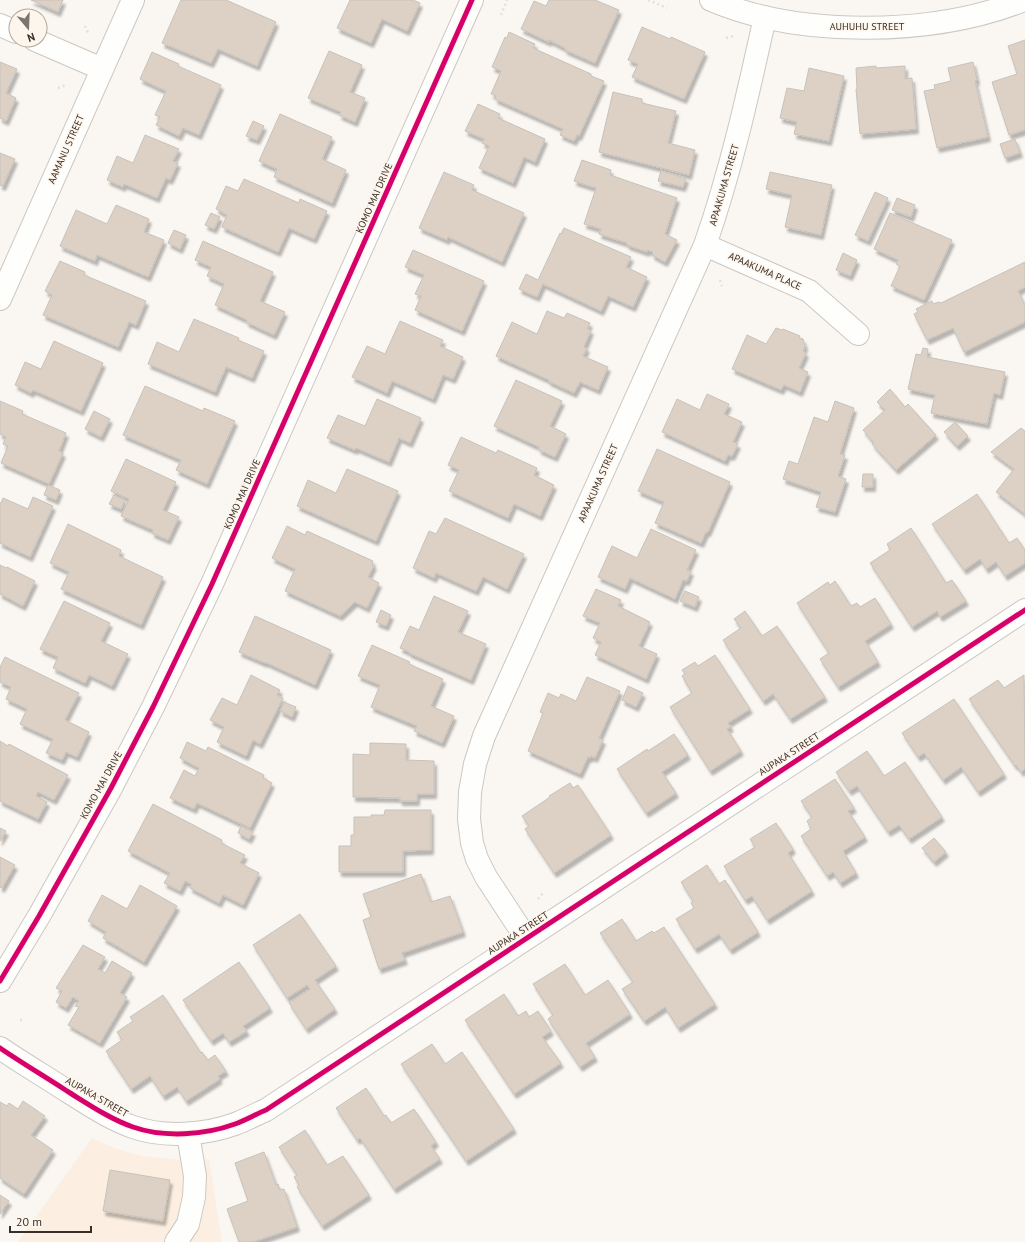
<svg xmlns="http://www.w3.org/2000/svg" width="1025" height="1242" font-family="'PT Sans',sans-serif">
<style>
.built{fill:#fcefe1}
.building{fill:#dcd1c4;stroke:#c7c2bc;filter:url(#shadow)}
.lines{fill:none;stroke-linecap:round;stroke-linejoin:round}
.minor-casing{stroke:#cdc7c1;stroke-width:24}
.path{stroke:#e1e0de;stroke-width:2.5;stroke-dasharray:2 3;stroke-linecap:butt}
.minor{stroke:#fefefd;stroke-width:22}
.cycleway-casing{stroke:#fef6ed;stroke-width:8}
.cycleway{stroke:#d6006c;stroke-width:5}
.labels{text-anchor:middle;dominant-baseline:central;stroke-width:3;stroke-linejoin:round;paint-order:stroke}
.street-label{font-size:10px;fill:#383028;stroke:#fef6ed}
</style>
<defs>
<filter id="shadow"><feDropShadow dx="2.5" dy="4.5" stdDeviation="1" flood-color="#0004"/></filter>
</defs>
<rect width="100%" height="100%" fill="#faf6f1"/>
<path class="built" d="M92,1138L114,1148L141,1156L184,1160L209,1159L222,1242H18Z"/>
<path class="building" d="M31,0H63L58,12Z
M181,0H226L276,22L257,66L218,49L211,63L162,43Z
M350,0H413L420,3L407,31L382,19L371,43L337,28Z
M549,0H595L619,10L595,63L565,50V48L549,40V42L521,29L534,1L546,6Z
M642,27L670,39L671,37L705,52L684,99L632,77L638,64L628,60Z
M509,32L535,44L533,48L591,74V76L604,81L579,136L577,135L574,141L560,135L563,129L495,99L496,96L491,94L501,71L492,67L505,37L507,38Z
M1025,40V130L1009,135L992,82L1017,74L1008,46Z
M329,51L362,65L350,92L365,98L355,122L339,115L341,112L308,98Z
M152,52L179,64L178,66L221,85L199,135L183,128L179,136L156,125L160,117L155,115L166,91L140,79Z
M0,62L17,69L6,93L16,98L6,121L0,118Z
M973,62L977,80L975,81L988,137L937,148L924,91L935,89L934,85L951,81L948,68Z
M876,66V68L905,66V79L912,78L916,129L860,134L856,89H857L856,68Z
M809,68L844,76L829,141L794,134L797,122L780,118L787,88L804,91Z
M613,92L642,99V103L676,111L668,143L695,150L689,175L599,152Z
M478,104L500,114L498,118L545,139L535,162L524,157L513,183L479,168L489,146L482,143L484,139L465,131Z
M280,114L332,137L322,159L346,170L332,203L274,177L277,169L259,161Z
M253,121L264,126L257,140L246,136Z
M145,135L179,149L173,161L178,163L170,180L166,178L157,198L124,184L123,187L107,180L117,156L133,163Z
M1015,139L1020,153L1005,158L1000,144Z
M0,153L15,159L3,186L0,185Z
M582,160L611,170L610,175L677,198L665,234L677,240L665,262L652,255L653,252L647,250V252L627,245V243L599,234L601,229L584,224L596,188L574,181Z
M661,171L686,178L683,187L658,181Z
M444,172L474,185L472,190L524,213L502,262L448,237L447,240L419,228Z
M770,172L832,185L821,235L785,227L792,195L766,189Z
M244,179L299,203L300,199L327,211L314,239L289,228L278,252L222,227L227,215L216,209L226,186L238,191Z
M875,192L888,198L868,241L855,235Z
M897,198L915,205L911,217L892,210Z
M116,205L149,219L144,232L164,240L148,277L97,255L95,261L60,246L76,210L107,224Z
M211,213L220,217L214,229L205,225Z
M890,213L952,240L924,300L891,286L900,266L896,264L898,260L874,249Z
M564,228L631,257L626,267L647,277L633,307L608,296L601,311L543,284L537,297L519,289L526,274L538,280L560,233L561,234Z
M174,230L186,235L180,249L168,243Z
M203,241L273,272L260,301L285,312L274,335L246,322L247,320L215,305L224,284L207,276L211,267L195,260Z
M413,250L484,281L462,331L415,310L421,296L415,294L424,275L405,267Z
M843,253L857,260L850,276L836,270Z
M60,261L85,272L84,275L146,301L136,325L129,322L118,347L43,315L52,295L45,291Z
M1025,262V287L1018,291L1025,305V322L964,352L953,328L927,340L914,314L918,312L916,309L932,301L933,304L939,302L941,303Z
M547,311L564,318L567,313L590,323L587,329L591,330L584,347L587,348L583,356L608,367L598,390L580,382L574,393L548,381L549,380L496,356L512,322L537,334Z
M194,319L239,338L238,340L264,351L252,378L226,367L215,392L148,364L157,342L179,352Z
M400,321L443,340L440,346L463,357L453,379L443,375L433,399L392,381L387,393L352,377L367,346L385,354Z
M776,328L782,330L783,329L800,336L799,338L803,339L805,346L803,351L806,353L799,368L808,372L800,392L784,385L781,390L732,369L747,335L766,344Z
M54,341L103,363L81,411L33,390L31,393L15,385L25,362L41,369Z
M923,348L928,349L927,357L1005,372L1000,395L994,393L987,424L931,413L935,395L908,389L916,354L921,355Z
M516,380L562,401L550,426L566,434L555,457L539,450V447L494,426Z
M145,386L203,411L204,408L235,421L207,484L176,470L181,460L123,435Z
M890,389L905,407L908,404L936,435L896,470L872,444L873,442L863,430L885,410L877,402Z
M707,394L729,404L724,414L742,422L733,442L738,444L732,456L728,455L725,461L662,432L677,399L700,410Z
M377,399L421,418L410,443L399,438L389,462L356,448L355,450L327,438L338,415L365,426Z
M0,401L23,411L22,414L66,433L59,451L63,453L49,484L1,463L8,446L3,444L6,437L0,434Z
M835,401L854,408L840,454L845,455L838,476L846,479L835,512L816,507L821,492L783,479L789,461L798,464L814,417L828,422Z
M94,411L110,419L101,437L85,429Z
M955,422L968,436L957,446L944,432Z
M1021,428L1025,431V514L996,492L1014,469L991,452Z
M461,437L496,453L498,450L537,468L534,475L554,485L540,516L514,504L508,518L449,491L459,470L448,465Z
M657,449L730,482L708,532H706L701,543L655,523L664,502L638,491Z
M126,459L176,482L163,510L179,517L168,540L152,533L153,530L121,516L129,499L111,491Z
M347,469L398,491L376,541L297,506L308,480L336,493Z
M863,474H873V487H862Z
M48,485L60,490L56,500L44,495Z
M977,494L1009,543L1017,538L1025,550V563L1005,576L996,562L986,569L980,559L964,570L932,524Z
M114,495L125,500L121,509L109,504Z
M33,497L53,506L30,557L0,543V503H1L3,498L28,509Z
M445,518L524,554L507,589L483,577L476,591L436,573L434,578L413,568L429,531L436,534Z
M68,524L121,550L119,556L163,577L141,625L61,589L69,572L50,563Z
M287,526L305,535L307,531L373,561L372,564L374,565L368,577L379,583L367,608L355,602L340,616L285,591L295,569L272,558Z
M911,528L946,583L952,580L966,601L940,617L937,611L912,627L870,563L890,550L887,544Z
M651,529L696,550L687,570L691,571L687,581L683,580L675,599L630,578L625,589L598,577L612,546L637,558Z
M0,565L6,568L7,567L35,581L23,606L0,594Z
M835,581L851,606L857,603L860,607L875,598L891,624L865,641L878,662L838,687L820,659L829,653L797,603L828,582L830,585Z
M596,589L621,600L618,606L650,622L639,646L657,654L646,679L595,655L601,642L593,638L600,623L583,616Z
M685,591L699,597L695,607L680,601Z
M434,596L468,611L458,632L486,644L471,680L409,653V652L400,648L410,626L419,630Z
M64,601L110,623L101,641L128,654L112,686L89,675L85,683L53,668L58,657L40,649Z
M381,610L391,615L386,626L376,622Z
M745,611L762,636L777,626L825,697L790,719L773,694L763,701L723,640L741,628L734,619Z
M255,616L331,650L315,685L265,662V663L239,652Z
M372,645L410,662L409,664L443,679L431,706L454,716L442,743L414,731L417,726L371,707L380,685L358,676Z
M715,655L750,709L728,723L731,727L727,729L741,751L710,771L670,707L692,693L682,676L685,674L682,670L695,662L698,666Z
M5,657L79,693L65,720L89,732L77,757L66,752L62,760L46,753L53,739L20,724L27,709L6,699L11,687L0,682V667Z
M251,675L280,690L277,695L283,698L260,744L253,740L246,756L217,742L224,727L210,720L222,698L237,705Z
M1024,675L1025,769L1021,772L1016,765L1015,766L969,699L998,680L1004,688Z
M587,677L620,691L599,738L603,740L595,758L591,756L590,758L588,757L580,774L528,751L543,713L540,712L548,693L559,698L561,694L576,701Z
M628,686L643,693L636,707L622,700Z
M954,699L1004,774L978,792L961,767L943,780L924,753L918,757L902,733Z
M284,702L296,707L292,717L280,711Z
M674,734L688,755L662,772L676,793L646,813L617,769L647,749L648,751Z
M0,741L8,746L9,744L68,775L54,800L38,792L36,796L47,802L38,819L0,801Z
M187,742L206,751L208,747L264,775L263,778L272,783L250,828L197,803L194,809L170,798L184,770L195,776L199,768L180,758Z
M370,743L406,744V760L434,761V794H417V801H400V798L353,797V754L370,755Z
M867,751L884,776L905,762L942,817L909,839L899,825L888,832L857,786L849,791L836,772Z
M835,779L854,808L848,811L865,837L843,851L856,873L840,883L833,872L827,876L801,836L811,829L807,821L812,817L801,801Z
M570,783L573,788L578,785L611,835L554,873L525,829L529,826L522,816L550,797L549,796Z
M153,804L222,840L221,843L245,855L240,863L259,873L243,905L223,895L219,903L190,888L191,884L185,881L180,891L164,883L170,873L128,851Z
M385,810H431V850L403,851V872H339V846H351V835H354V817H371V815H384Z
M776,823L793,849L788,853L812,891L767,920L752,896L745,900L724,866L755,847L750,839Z
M241,826L253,832L249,839L238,833Z
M0,828L6,831L0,841Z
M934,838L946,852L934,862L922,848Z
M0,857L15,865L2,888L0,887Z
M707,865L719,884L725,880L758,932L730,950L719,934L695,949L676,919L694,908L691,903L693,901L681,882Z
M421,874L431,902L450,896L463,932L402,953L405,960L379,969L363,920L371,917L363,894Z
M140,885L177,906L144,962L103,938L106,932L88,921L102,895L127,909Z
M300,914L336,966L315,980L335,1009L306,1029L289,1003L310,989L307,985L287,998L253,945Z
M622,919L636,941L652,931L654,933L664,927L715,1004L678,1028L665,1007L644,1021L622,989L633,982L600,933Z
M83,945L105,957L98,969L105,973L112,961L132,973L120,993L127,997L100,1043L68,1025L79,1007L75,1006L79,1001L73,997L66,1008L56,1002L62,991L56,988Z
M239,962L270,1008L243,1026L247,1031L229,1042L223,1033L211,1041L183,1000Z
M565,964L585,995L608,980L630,1014L586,1043L595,1057L580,1067L548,1019L553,1015L533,984Z
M504,994L518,1016L526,1011L529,1017L538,1011L551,1031L542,1037L561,1063L514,1094L465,1020Z
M163,995L201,1053L202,1052L208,1060L215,1055L226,1071L218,1076L220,1079L186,1101L177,1087L163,1096L150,1076L131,1089L106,1051L122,1040L117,1032L133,1021L130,1017Z
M432,1044L445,1064L462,1052L514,1129L466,1161L401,1064Z
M366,1088L384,1116L386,1115L391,1123L414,1109L436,1142L431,1146L440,1159L394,1189L360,1138L357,1140L336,1108Z
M23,1101L45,1116L31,1135L53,1150L24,1194L0,1178V1102L7,1106L9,1103L18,1109Z
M305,1130L327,1165L343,1156L369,1195L322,1226L297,1187L299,1185L294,1177L297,1175L279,1147Z
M264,1152L276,1185L278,1184L280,1190L284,1189L297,1227L253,1242H239L227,1209L248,1201L235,1163Z
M110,1170L170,1180L163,1221L103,1211Z
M0,1195L9,1201L0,1214Z"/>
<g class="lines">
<defs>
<path id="minor" d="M711,0C800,38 934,36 1024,0
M0,25L16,32
M35,40L102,69
M705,245L809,291L858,334
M0,299L133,0
M526,938L486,877L477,859L472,843L469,819L470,792L475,764L484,736L705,245C731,171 748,94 765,17
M0,981L39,916L111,788L153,707L212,584L472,0
M0,1048C22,1063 44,1076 67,1091C88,1104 110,1119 133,1127C164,1138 205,1135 235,1124C246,1120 256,1114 266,1110L1025,610
M176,1242L188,1224L194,1197L195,1176L188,1134"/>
</defs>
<use href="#minor" class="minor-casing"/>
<path class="path" d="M648,0L667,8
M501,15L507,0
M85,26L88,33
M726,38L733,36
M58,88L66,85
M720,280L722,286
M538,899L543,893
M20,1020H24"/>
<use href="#minor" class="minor"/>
<defs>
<path id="cycleway" d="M0,981L39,916L111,788L153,707L212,584L472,0
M0,1048C22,1063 44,1076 67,1091C88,1104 110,1119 133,1127C164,1138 205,1135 235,1124C246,1120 256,1114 266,1110L1025,610"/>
</defs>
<use href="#cycleway" class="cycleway-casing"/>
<use href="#cycleway" class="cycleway"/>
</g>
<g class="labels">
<g class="street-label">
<text x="867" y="26">AUHUHU STREET</text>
<text transform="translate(66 149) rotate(-66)">AAMANU STREET</text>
<text transform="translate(724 185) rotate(-74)">APAAKUMA STREET</text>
<text transform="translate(374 198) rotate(-66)">KOMO MAI DRIVE</text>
<text transform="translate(765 271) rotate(24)">APAAKUMA PLACE</text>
<text transform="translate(598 483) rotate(-66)">APAAKUMA STREET</text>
<text transform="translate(242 494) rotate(-66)">KOMO MAI DRIVE</text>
<text transform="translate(789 754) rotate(-33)">AUPAKA STREET</text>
<text transform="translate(101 785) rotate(-61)">KOMO MAI DRIVE</text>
<text transform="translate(518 933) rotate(-33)">AUPAKA STREET</text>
<text transform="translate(97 1097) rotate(30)">AUPAKA STREET</text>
</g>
</g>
<g transform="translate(28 28) rotate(161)"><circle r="19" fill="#fef6ed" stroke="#afa79e"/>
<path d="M0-3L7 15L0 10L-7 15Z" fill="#7c756e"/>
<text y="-6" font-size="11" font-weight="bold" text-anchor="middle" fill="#383028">N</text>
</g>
<path d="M10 1226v6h81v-6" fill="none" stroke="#383028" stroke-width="2"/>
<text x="16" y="1226" font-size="12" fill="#383028" stroke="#fef6ed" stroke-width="3" paint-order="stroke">20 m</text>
</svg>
